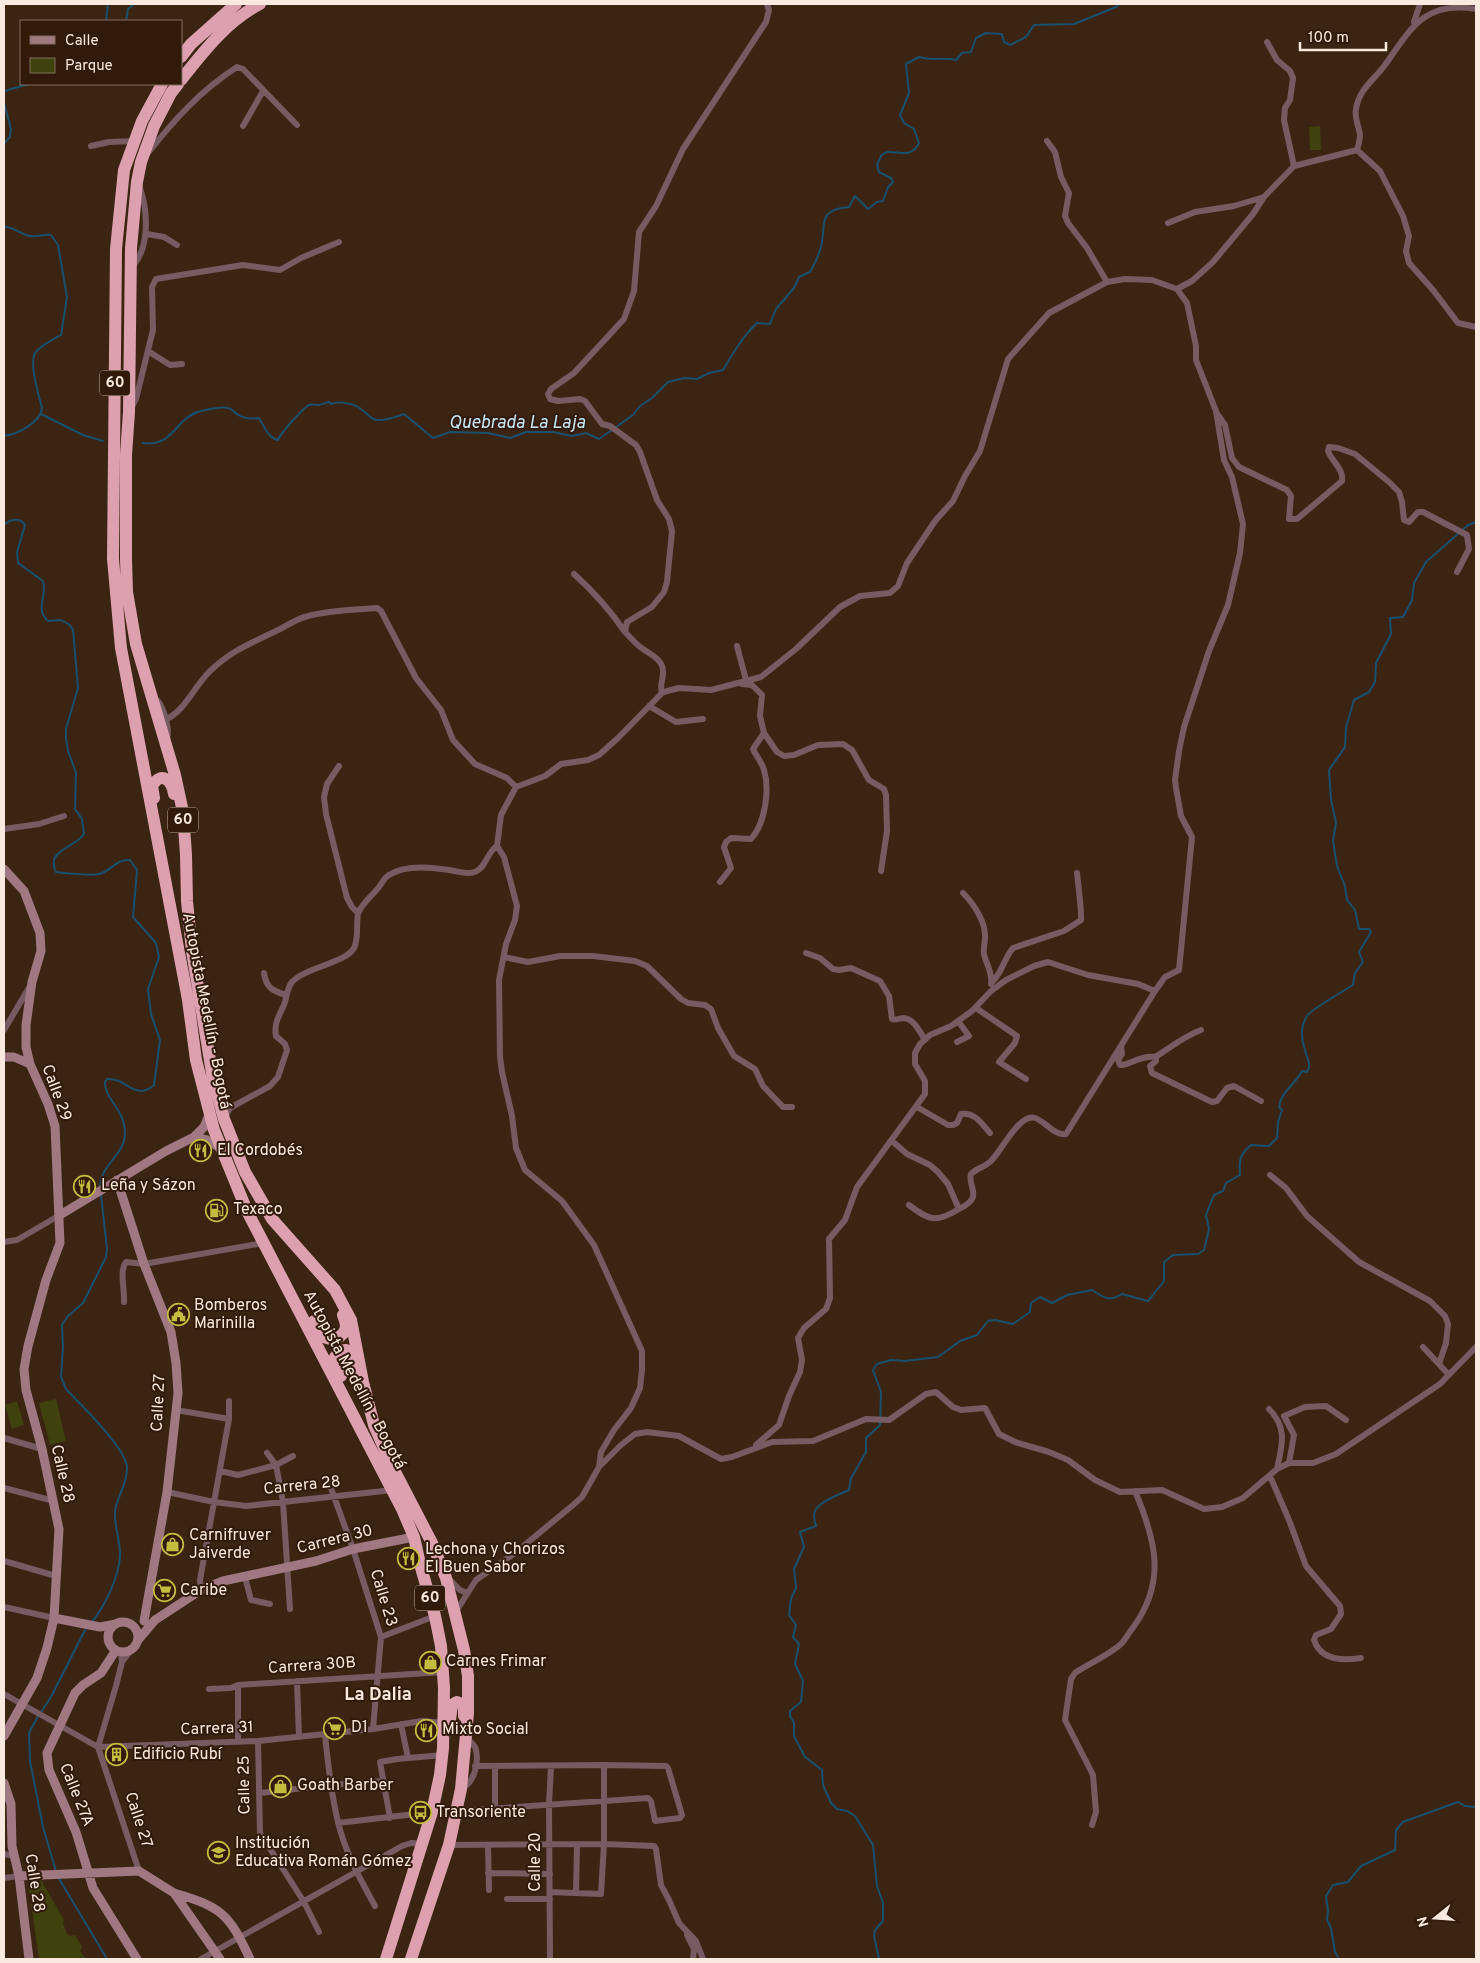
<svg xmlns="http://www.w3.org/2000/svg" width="1480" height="1963" font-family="Overpass,sans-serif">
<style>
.green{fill:#3f420d}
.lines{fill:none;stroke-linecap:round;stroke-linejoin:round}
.stream{stroke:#19506e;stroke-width:2}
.street{stroke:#765c62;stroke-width:6}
.secondary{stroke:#9f7881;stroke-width:9}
.highway{stroke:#dda0af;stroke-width:12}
.labels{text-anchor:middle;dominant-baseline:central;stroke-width:4;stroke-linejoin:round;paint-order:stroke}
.shield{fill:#321a0a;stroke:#beab9e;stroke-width:1}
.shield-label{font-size:15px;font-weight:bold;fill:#fae9de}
.street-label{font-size:16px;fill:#fae9de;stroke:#321a0a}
.poi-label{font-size:16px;fill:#fae9de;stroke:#321a0a;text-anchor:start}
.water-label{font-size:18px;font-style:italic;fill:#c9e7fb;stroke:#321a0a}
.neighbourhood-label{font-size:18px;font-weight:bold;fill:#fae9de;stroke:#321a0a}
</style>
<rect width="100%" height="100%" fill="#3c2413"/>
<path class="green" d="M1320,126L1321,150H1310L1309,127Z
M56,1399L66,1441L50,1445L39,1403Z
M17,1401L24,1425L12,1429L5,1405Z
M41,1880L64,1920L63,1923L67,1934L70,1936L75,1935L82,1947L80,1951L86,1959H39L28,1882Z"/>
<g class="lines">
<path class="stream" d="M106,21L108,4
M126,21L128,9L134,4
M4,91L29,84
M4,103L11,129L10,137L4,143
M4,227C13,226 21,235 30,236C37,237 44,234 51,235L58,245L67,297L61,335C52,340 41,345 35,353C29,364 39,396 42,408C40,423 18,434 4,436
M41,414L83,435L103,441
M143,443C175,447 175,417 201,411C209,409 221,406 228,408C233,409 233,412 237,414C244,419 252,419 259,418C264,426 268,438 278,440C279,435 305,406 309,405C312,404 315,405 318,405C321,405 325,403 329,402L331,404C339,401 354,403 361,409C367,413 370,419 377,420C386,421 395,417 404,414L433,438L450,432L488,433L510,438L526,432H553L572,436L586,433L599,439L633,415L640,406L652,398L668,382L684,378L697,379L709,373L723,370C733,353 743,336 757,323L770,324L776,309L794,288L799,277L810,272C814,265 818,257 820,250C828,227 814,210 849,207L855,196L868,209L877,202L883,201L888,187L893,182L891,178L879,172L877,165L881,156C883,154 886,152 888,152C899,151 911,159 919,143L914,129L904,123L900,115L909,93L906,64L919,57C932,61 943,57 956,60L962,53L971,52L976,38L986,33L1002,34L1004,42L1010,45L1026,37L1034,25L1074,24L1116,7L1119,4
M4,525C10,519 20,517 25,525L17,552L18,563L43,581C48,595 34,609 48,621L61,620L70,625L73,630L78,688L66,729V739L68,751L76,773L75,809L82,819L84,834C75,848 45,850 56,872C61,873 94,876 99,874C112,871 115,859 130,860L137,870L133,917L156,943L159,957L148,989L151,1014L160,1040L154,1085C135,1102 126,1077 107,1079L105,1082C104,1098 125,1110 125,1132C126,1155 99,1165 100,1188
M91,1623C105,1606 118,1579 120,1557C121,1542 114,1527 115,1511C117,1497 128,1482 127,1467C125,1447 81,1405 66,1389L61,1377L63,1347L62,1325L68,1316L83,1303L106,1257L107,1249L101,1195
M41,1712L51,1697L86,1628
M38,1716L29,1733L30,1761L43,1827L56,1871
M58,1877L107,1959
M879,1959L874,1936L875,1930L883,1921V1903L877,1886L873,1845L855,1816L847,1811L837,1809L831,1803L823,1785L822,1770L805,1757L794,1736V1723L790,1716V1711L801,1702L803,1681L795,1664L799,1644L793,1637L796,1625L789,1615L791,1599L796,1588L794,1569L804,1547L800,1532L816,1526C815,1523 814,1517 814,1514C815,1503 840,1494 849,1490L851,1478L866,1452V1438L880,1425L881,1392L873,1370L877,1364L891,1360L905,1361L938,1357L960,1341L977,1335L988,1321L995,1320L1013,1324L1030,1312L1031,1303L1040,1297L1052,1303L1067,1295L1092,1290C1104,1298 1110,1302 1122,1294L1148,1301L1164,1281V1262L1173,1255L1198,1254L1204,1250L1209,1229L1206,1215L1214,1195L1223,1191L1226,1183L1240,1175C1239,1161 1239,1155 1251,1145L1269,1146L1277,1138L1278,1122L1282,1110L1279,1107C1281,1091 1295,1085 1302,1071L1307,1072C1312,1064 1307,1059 1305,1050C1301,1039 1300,1027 1307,1016C1311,1009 1344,991 1353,985L1355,973L1363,962L1359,952L1371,932L1369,929H1359L1355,910L1347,900L1345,886L1337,866L1333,841L1336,822L1331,800L1329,770L1345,747L1346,727L1354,700L1369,692L1375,682L1376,663L1391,634L1390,618L1403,617L1412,600L1414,583L1426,562L1468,525L1476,522
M1339,1959L1335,1952L1331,1928L1327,1920L1328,1910L1326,1896L1333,1885L1348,1882L1361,1866L1395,1850L1396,1830L1403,1822L1458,1802L1465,1806L1476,1807"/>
<path class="street" d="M1414,22L1420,4
M1267,42L1277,60L1290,71L1293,78L1290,100L1285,108L1284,120L1294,166
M243,126L263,91
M1047,141L1055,152L1061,177L1069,193L1065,216L1068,223L1087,248L1107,282
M91,146L109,142L135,141
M1357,150L1380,171L1403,216L1409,236L1406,251L1409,263L1433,290L1458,323L1476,327
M148,153C174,120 201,90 237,67L243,69L297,125
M1168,223L1195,212L1234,206L1264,197
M147,234L164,237L177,245
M132,267C150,248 148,211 140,188
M148,351L170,365L182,364
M132,407L136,399L153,330L152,287L156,279L243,265L280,270L301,258L339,242
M1216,412L1225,425L1232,458L1239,467L1287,490L1291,496L1289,519H1297L1342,481C1344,469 1332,462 1328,451L1329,447L1338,448L1355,454L1389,482L1399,492L1402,502L1404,520L1409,522L1418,512H1423L1467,535L1469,549L1457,572
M574,574C594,592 610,610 625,632
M737,646L746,680
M742,684L752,685L762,695L760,716L764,733L777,752L784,756L794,755L818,745L843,744L852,750L869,780L884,789L886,795L887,831L881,871
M662,693C659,684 664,679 663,670C662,658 647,653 639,646C634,642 630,637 625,632L627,622L652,607L664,592L667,582L672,531L669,519L657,500L640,452L636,445L610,426L602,424L585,401L580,399L558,401L550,399L548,394L551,389L574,373L624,319L634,291L639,232L656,206L683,149L766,22L769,10L767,4
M155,701H158C164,709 170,729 167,738
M649,706L676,722L703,719
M165,720C185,711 194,687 209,672C231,651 247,645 274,632C286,627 295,619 308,616C331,610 354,610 377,608L381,611L416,678L441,710L453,740L475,764L507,778L516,787
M339,766L327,784L324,797L326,814L347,898L352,907L358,913
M4,829L39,824L64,816
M720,882L731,868L724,847L726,842L731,838L751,839C765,824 770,790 764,770C762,762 756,756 753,749L764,733
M963,893C974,904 986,922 985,938C985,943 983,949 984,954C986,964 993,973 991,984
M806,953L820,958L833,969L839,970L851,968L880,981L889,996L892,1019C897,1021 898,1018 904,1018C914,1019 920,1032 925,1040
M504,957L528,962L560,956H593L635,961L647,966L681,999L688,1003L705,1005L711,1009L718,1028L734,1056L755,1069L763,1086L783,1107H792
M264,973C266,988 273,991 286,995
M992,982C1003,972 1004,958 1013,948L1064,931L1081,920C1082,915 1078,882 1077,873
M976,1008L1017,1036L1015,1043L999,1062L1026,1079
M4,1030L30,986
M957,1042L969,1036L958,1021
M1121,1046L1122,1054L1118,1060L1120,1065C1129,1066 1139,1055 1156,1057V1061L1150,1066L1152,1073L1212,1102L1217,1101L1227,1088L1234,1086L1261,1101
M1155,1057C1170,1048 1184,1036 1201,1030
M917,1107L948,1125H953L957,1123L961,1114C975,1112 982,1124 990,1133
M225,1117L230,1108L270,1086L278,1077L287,1050L285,1044L276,1036C274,1024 278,1018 283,1007C287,1000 286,989 292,982C306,967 346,963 354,948C359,938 356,924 358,914C361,904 373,895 379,887C382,883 384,878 389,875C404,865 431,867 449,870C457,871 467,875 475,872C486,868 487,852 497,846
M892,1141L907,1154L930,1165L938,1172L948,1184L959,1209C985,1197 967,1187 971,1174C977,1168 985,1167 991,1161C1001,1152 1019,1113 1035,1118C1045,1121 1054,1136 1066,1134L1155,991L1165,977L1179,970L1192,837L1181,816L1176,788L1175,780L1179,751L1184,727L1209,651L1228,605L1240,553L1243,524L1232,477L1224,460L1216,411L1196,360V346L1187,303L1177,289
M1270,1175L1286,1188L1307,1216L1359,1262L1430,1301L1445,1316L1448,1324L1446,1343L1439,1364
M909,1205C930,1221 936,1223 959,1209
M4,1242L17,1240L60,1215
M124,1302C125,1290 119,1271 126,1262L144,1264L263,1243
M1423,1347L1449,1375
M1269,1409C1288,1428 1282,1445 1277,1469
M176,1410L229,1419
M4,1438L42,1449
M756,1445L779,1425L789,1396L800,1372L802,1360L798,1338L804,1328L826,1309L830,1298L829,1239L845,1220L857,1187L925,1094V1081L915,1064V1053L920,1044L930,1035L951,1026L972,1011L991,991L1006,980L1034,966L1048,962L1088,975L1138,984L1155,991
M267,1453L276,1465L283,1502L290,1609
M1289,1463L1294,1435L1284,1416L1305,1407L1326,1406L1346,1420
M599,1467L601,1452L614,1430L631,1408L640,1388L642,1370V1351L594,1245L562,1201L525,1170L516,1148L512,1116L502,1072L500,1057L499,980L506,944L515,920L517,906L504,857L497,846L501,815L516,787L545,776L561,764L588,760L599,755L618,738L662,693L667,691L679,688L711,690L761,677L796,649L840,607L860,596L890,593L898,586L907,563L935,521L953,501L965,476L980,451L1008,359L1049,313L1107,282L1125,279L1152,280L1177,289L1192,281L1213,262L1253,214L1264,197L1294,166L1357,150C1358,146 1360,140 1360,135C1359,127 1354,117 1356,109C1359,89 1374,80 1385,65C1410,30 1424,0 1476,9
M220,1471L238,1475L276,1465L293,1456
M1270,1476L1289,1520L1306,1566L1340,1606L1341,1614L1331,1629L1316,1635L1314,1640C1321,1661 1343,1661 1361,1658
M328,1480L353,1549L381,1637L373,1729
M4,1488L54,1501
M167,1492L214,1502L246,1506L393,1490
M4,1561L56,1576
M245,1577L251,1600L270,1604
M449,1579L460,1590L467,1593
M201,1590L200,1580L229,1419V1401
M4,1607L54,1618
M455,1613L476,1580L515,1553L573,1505L582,1497L599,1467L621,1445L635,1434L647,1432L679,1436L721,1459L732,1457L772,1442L813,1441L866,1419L889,1420L926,1394L936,1392L953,1407L961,1410L985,1408L999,1434L1015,1442L1049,1452L1068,1460L1095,1480L1120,1492L1162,1490L1204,1509L1222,1507L1243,1498L1277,1469L1289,1463H1313L1336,1454L1440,1384L1476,1347
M381,1637L435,1616
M121,1652L122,1662L116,1686L98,1747L139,1871
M122,1662L132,1649
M297,1681L299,1737
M209,1689L231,1688L238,1685
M4,1694L98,1747L258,1741L373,1729L422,1721L444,1723
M401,1724L408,1758
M325,1735C328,1764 331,1794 338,1822C345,1852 360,1879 375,1906
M258,1741L260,1833L304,1902L319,1932
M238,1742V1685L444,1672
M495,1767V1808
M461,1789C474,1783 479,1764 476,1750C475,1745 470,1741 466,1738
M260,1793L331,1785L383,1781
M457,1811L648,1798L651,1801L655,1821L680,1818L682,1815L668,1768L666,1766L604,1765L475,1766
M390,1818L380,1762L397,1759L443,1755
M338,1823L432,1812
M1092,1825L1096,1812L1093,1775L1065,1720L1071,1679L1075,1673C1088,1664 1109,1655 1121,1644C1125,1640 1128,1634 1132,1629C1167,1582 1156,1541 1135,1491
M449,1845L604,1844L654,1846L656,1849L661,1885L669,1900L679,1923L696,1941L703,1959
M488,1845L489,1890
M4,1854L14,1856
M488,1873L550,1874
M4,1878L19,1876
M550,1892L601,1894L604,1844V1765
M576,1893L577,1845
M507,1899H550
M687,1935L694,1949L693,1959
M201,1959L402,1846L411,1843L423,1844
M550,1959L549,1804L551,1766"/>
<path class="secondary" d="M4,869L24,891L40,933L41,951L32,982L26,1025V1047L30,1064L48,1104L55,1126L60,1243L46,1280L28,1346L24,1369L26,1390L42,1449L59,1529L54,1618L47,1648L37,1678L4,1736
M4,1057H14L30,1064
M194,1137L207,1140L220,1148
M117,1180L144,1264L171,1332L176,1363L178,1393L167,1492L144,1621
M60,1215L166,1151L194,1137L204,1127L209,1115
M54,1618L100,1627L116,1624
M108 1637a15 15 0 1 1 30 0a15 15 0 1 1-30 0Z
M138,1640L155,1620L201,1590L223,1581L316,1561L353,1549L414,1537
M116,1650L101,1673L83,1685L75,1693L47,1753L49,1770L76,1832L93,1888L137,1959
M4,1783L11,1804L12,1846L19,1876L29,1959
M19,1876L139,1871L174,1893L220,1959
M174,1893C222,1907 229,1914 250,1959"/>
<path class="highway" d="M181,57L191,44L236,4
M181,80C204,51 227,21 260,4
M162,84L142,121L124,170L116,249L113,559L121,648L188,1000L196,1060L214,1130L247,1211L402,1509L414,1537L420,1564L435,1616L441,1646L444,1688L443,1748L440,1775L432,1812L386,1959
M178,84L171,93L154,126L141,162L137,182L131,248L129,412L126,455V559L127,592L136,644L175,775L183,812L186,855L187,901L192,951L213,1079L224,1119L245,1172L272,1219L335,1290L351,1320L363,1382L374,1425L391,1464L432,1543L446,1578L464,1650L468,1676V1713L461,1789L449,1845L411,1959
M154,798L152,786C162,770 172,781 174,794
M314,1321C316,1326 318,1331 322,1335C330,1343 345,1338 346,1326C346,1322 344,1318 343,1315
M341,1376L334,1359L339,1351L346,1350L351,1353L355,1366
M450,1720L452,1705L457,1702L462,1704L464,1707V1716"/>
</g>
<defs>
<symbol id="restaurant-ring" viewBox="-11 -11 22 22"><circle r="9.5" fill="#321a0a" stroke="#c4bc3e" stroke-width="1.5"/><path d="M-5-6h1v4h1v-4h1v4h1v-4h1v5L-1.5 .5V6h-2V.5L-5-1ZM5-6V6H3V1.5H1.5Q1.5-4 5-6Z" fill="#c4bc3e"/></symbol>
<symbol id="fuel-ring" viewBox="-11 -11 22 22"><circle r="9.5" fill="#321a0a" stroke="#c4bc3e" stroke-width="1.5"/><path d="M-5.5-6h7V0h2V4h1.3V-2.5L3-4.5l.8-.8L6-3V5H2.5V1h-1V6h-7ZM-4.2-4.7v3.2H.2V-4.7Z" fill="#c4bc3e"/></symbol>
<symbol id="civic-ring" viewBox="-11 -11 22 22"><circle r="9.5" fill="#321a0a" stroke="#c4bc3e" stroke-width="1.5"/><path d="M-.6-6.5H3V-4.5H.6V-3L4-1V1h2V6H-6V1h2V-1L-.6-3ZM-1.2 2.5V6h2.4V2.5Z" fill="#c4bc3e"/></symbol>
<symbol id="shop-ring" viewBox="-11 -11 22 22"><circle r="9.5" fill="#321a0a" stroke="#c4bc3e" stroke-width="1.5"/><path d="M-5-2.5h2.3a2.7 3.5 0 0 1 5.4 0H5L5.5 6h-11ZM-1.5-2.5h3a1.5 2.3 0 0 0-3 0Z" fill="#c4bc3e"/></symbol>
<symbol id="supermarket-ring" viewBox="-11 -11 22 22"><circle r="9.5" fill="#321a0a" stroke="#c4bc3e" stroke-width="1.5"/><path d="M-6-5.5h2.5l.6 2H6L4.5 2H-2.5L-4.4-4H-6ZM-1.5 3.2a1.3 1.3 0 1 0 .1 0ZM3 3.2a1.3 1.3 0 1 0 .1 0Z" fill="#c4bc3e"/></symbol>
<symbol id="building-ring" viewBox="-11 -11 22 22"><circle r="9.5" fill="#321a0a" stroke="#c4bc3e" stroke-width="1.5"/><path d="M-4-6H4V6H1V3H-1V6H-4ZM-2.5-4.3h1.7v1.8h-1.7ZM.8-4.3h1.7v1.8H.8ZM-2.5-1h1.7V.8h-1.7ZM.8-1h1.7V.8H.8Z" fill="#c4bc3e"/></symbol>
<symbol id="bus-ring" viewBox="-11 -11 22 22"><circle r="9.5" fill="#321a0a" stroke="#c4bc3e" stroke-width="1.5"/><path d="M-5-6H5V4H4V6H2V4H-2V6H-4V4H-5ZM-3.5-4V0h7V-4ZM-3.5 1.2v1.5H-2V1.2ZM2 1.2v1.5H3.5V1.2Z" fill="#c4bc3e"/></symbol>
<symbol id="school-ring" viewBox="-11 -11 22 22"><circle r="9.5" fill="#321a0a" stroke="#c4bc3e" stroke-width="1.5"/><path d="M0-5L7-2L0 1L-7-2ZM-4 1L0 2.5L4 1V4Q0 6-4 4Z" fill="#c4bc3e"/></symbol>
</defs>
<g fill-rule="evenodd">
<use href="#restaurant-ring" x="188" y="1138" width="25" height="25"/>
<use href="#restaurant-ring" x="72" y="1174" width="25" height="25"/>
<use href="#fuel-ring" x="204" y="1198" width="25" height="25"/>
<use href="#civic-ring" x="166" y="1302" width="25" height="25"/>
<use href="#shop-ring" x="160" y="1532" width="25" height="25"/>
<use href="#restaurant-ring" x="396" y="1546" width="25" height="25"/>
<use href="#supermarket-ring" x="152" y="1578" width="25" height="25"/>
<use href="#shop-ring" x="418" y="1650" width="25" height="25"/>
<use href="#supermarket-ring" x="322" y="1716" width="25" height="25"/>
<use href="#restaurant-ring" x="414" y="1718" width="25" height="25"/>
<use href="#building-ring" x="104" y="1742" width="25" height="25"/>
<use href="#shop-ring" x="268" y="1774" width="25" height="25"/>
<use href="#bus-ring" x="408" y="1800" width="25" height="25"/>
<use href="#school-ring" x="206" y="1840" width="25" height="25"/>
</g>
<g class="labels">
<g class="shield">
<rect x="100" y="370.5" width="30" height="25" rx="4"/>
<rect x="168" y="807.5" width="30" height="25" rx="4"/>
<rect x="415" y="1585.5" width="30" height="25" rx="4"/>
</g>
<g class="shield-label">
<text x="115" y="383">60</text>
<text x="183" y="820">60</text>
<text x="430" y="1598">60</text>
</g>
<g class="street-label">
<text transform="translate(206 1011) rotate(79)">Autopista Medellín - Bogotá</text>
<text transform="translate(56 1093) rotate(70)">Calle 29</text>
<text transform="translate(354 1380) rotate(62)">Autopista Medellín - Bogotá</text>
<text transform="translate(159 1403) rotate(-87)">Calle 27</text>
<text transform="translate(62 1474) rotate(77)">Calle 28</text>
<text transform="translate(302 1486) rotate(-6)">Carrera 28</text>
<text transform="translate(335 1540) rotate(-14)">Carrera 30</text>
<text transform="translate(383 1598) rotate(73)">Calle 23</text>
<text transform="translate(312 1666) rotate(-4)">Carrera 30B</text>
<text transform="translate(217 1729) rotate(-2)">Carrera 31</text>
<text transform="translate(245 1785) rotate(-91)">Calle 25</text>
<text transform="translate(76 1795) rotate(68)">Calle 27A</text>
<text transform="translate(138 1820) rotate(72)">Calle 27</text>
<text transform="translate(536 1862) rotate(-90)">Calle 20</text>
<text transform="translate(34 1883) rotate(81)">Calle 28</text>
</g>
<g class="poi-label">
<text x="217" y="1151">El Cordobés</text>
<text x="101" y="1186">Leña y Sázon</text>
<text x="233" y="1210">Texaco</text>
<text x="194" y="1306">Bomberos<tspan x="194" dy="18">Marinilla</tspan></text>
<text x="189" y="1536">Carnifruver<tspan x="189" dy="18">Jaiverde</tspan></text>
<text x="425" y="1550">Lechona y Chorizos<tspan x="425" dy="18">El Buen Sabor</tspan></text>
<text x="180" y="1591">Caribe</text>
<text x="446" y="1662">Carnes Frimar</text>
<text x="351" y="1728">D1</text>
<text x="442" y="1730">Mixto Social</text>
<text x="133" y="1755">Edificio Rubí</text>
<text x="297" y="1786">Goath Barber</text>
<text x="436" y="1813">Transoriente</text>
<text x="235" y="1844">Institución<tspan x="235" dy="18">Educativa Román Gómez</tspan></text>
</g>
<g class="water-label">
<text x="517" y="423">Quebrada La Laja</text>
</g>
<g class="neighbourhood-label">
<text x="378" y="1695">La Dalia</text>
</g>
</g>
<rect width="1480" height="1963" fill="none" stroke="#fae9de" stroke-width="10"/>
<rect x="20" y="20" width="162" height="65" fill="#321a0a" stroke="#826d5f"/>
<rect x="30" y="36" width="25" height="8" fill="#9f7881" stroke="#826d5f"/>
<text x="65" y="45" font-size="15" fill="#fae9de">Calle</text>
<rect x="30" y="58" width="25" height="15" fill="#3f420d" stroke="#826d5f"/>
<text x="65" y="70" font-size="15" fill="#fae9de">Parque</text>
<g transform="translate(1435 1918) rotate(253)" stroke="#321a0a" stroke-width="4" paint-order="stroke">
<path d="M0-4L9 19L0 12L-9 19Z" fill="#fae9de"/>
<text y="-8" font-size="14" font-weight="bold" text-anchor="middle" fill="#fae9de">N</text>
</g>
<path d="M1300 42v8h86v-8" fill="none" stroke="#fae9de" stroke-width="2.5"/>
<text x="1308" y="42" font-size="15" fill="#fae9de" stroke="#321a0a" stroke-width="4" paint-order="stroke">100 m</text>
</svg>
